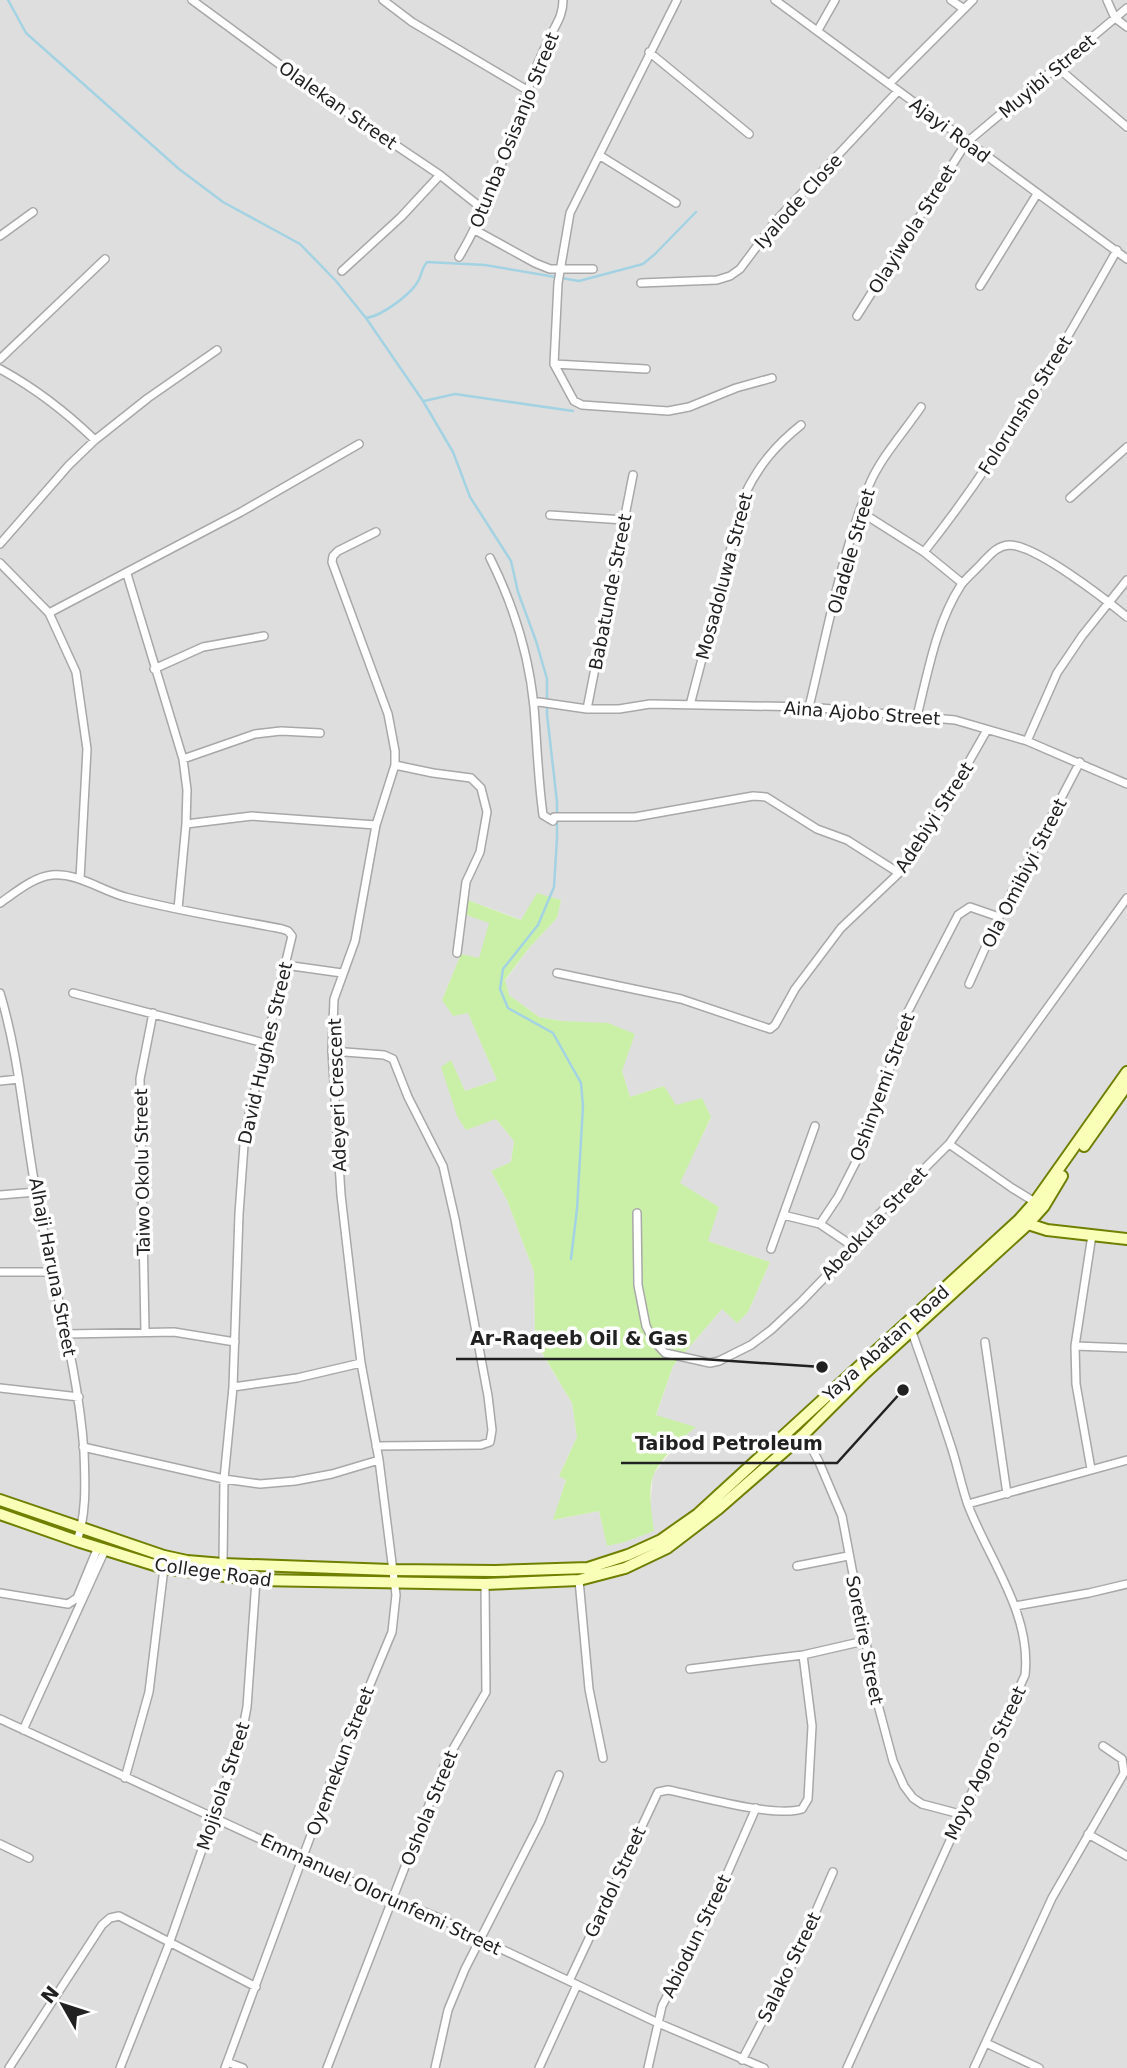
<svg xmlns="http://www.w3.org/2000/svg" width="1127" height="2068" font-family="'DejaVu Sans',sans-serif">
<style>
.residential{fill:#dfdede;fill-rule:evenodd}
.grass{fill:#caf0a8}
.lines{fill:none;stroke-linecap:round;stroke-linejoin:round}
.stream{stroke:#a3d3e3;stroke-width:2.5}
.street-casing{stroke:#a8a8a8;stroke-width:10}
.secondary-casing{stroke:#6f8000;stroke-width:14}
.street{stroke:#fff;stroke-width:7}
.secondary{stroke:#faffb8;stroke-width:10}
.labels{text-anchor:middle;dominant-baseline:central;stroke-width:7;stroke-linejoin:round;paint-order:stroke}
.street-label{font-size:18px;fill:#212121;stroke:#fff}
.leader{fill:none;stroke:#212121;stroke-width:2.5}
.callout-dot{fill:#212121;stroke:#fff;stroke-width:2.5}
.callout-label{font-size:19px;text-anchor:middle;font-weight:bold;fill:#212121;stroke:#fff;stroke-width:7;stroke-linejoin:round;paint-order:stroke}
</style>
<rect width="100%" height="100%" fill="#f2eee7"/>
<path class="residential" d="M0,0H1127V2068H0ZM465,899L522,920L561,900L557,918L529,948L505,981L509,995L539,1017L562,1021L622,1071L630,1097L664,1086L675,1105L711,1118L679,1183L708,1241L770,1262L748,1312L737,1323L723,1308L673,1366L656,1416L695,1428L682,1438L653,1475L650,1507L653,1531L625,1542L607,1545L599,1511L554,1520L566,1479L559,1476L577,1437L572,1403L535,1342L534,1272L507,1200L491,1171L511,1162L514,1141L496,1119L457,1116L451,1061L465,1091L497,1080L468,1012L442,1000L461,954L479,959L490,922Z"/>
<path class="grass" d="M537,893L561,900L557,918L529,948L505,980L509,995L539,1017L562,1021L608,1023L635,1034L622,1071L630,1097L664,1086L676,1105L702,1098L711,1117L680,1183L719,1207L708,1241L770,1262L748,1312L737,1323L722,1309L673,1366L656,1415L696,1427C682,1438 661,1458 654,1474C647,1488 652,1516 654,1531L625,1542L607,1546L599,1511L553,1520L566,1480L559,1476L577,1437L572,1403L535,1341L534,1272L507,1200L491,1171L511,1162L514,1141L496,1119L466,1130L457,1116L441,1067L451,1060L465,1091L497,1080L468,1013L453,1016L442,1000L461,954L479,958L489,923L461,913L465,899L521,920Z"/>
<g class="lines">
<path class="stream" d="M8,0L26,33L179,169L223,202L300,244L336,281L366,318L423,401L453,452L470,497L511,561L518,592L536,641L547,679V714L557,802V838L554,887L538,925L503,969L500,989L508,1008L553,1033L581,1083L583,1106L577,1209L571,1259
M366,318C382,316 415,292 420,277C423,270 422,268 427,262L485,265L579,281L643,264L655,254L696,212
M424,401L455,394L573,411"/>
<defs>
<path id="street" d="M192,0L324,97L440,175L484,210
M383,0L412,22L527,90
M677,0L570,213L558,283L554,364L574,401L582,405L668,411L689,407L736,388L772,378
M775,0L1127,259
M951,0L964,9
M1107,0L1115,18L1127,27
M818,30L835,0
M649,52L749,134
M1058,68L1127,127
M889,84L973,0
M599,155L676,203
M475,230L535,263L550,269H593
M0,236L33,212
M459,257C490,205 507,147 528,89C534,72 541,55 549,39C555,25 563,17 563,0
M342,271L401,217L440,175
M641,283L717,280L730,276L740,269L775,222L898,91
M980,286L1037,194
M857,316L966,143L1127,8
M0,359L105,259
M554,364L646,369
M0,369C35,388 66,412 95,440
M1070,498L1127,447
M861,512L924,552L962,583
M550,515L624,520
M0,544L69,465L95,440L148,398L217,350
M924,552C999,458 1058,355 1117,250
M490,558C513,604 529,655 534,707C537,743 538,779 543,815L553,821L554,817H635L753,796L766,797L817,829L847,840L899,873
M0,563L49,613L76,672L87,749L80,879
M127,574L183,759L187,790L186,824
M49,613L241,512L359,444
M154,669L203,647L264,636
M534,703L539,702L587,709H619L650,704L809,707L955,720L1027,741L1127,784
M690,705L745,494C759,465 776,445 801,425
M809,707C827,633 841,555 870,483C882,456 904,432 921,407
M587,709L633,475
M917,716C928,672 936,624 961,585C967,577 976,570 983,562C991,554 997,546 1009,545C1036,545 1105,599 1127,617
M1027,741L1057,673L1082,636L1127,580
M183,759L255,734L281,731L320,733
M395,765L433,773L471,778L481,788L487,812L480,852L466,882L457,953
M0,903C15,893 33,877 52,875C80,873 103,892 129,898C179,911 231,919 282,929L288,931L292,936L245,1131L239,1214L233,1387L224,1479L223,1564
M178,909L186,824L252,816L376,825
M285,965L342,973
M557,973L681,999L770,1029L775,1025L795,989L841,928L899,873L947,800L987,730
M969,984L999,917L1080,762
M0,993C20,1059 24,1129 37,1197C52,1282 78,1365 84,1452C85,1481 87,1513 77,1541
M73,993L264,1043
M332,1051L384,1055L393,1059L408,1097L443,1166L455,1219L488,1396L492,1430L490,1442L481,1445L376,1446
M0,1081L19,1079
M949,1144L1012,1188L1038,1204
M0,1195L36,1192
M637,1213L638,1285L646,1326L653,1340L665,1353L710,1363L719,1361L751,1345L771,1330L801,1302L854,1247L879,1214L949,1144L1127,898
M783,1215L820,1224L854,1247
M820,1224L838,1197L864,1146L896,1050L905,1017L958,915L970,907L999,917
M771,1249L815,1126
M0,1272H54
M145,1331L140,1079L153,1013
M67,1334L174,1332L235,1342
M985,1342L1007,1494
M1075,1346L1127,1348
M233,1387L297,1378L361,1363
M0,1388L79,1397
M804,1434L819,1462L842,1516L877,1701L893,1761L904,1786L913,1798L922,1804L960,1814
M83,1447L224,1479L260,1484L295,1481L332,1474L379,1460
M1091,1469L1076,1384L1075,1346L1092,1235
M968,1504L1127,1460
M797,1566L848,1556
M579,1580L589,1689L603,1758
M0,1593L68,1604L77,1598L98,1547
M1015,1606L1089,1593L1127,1584
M690,1669L803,1655L864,1641
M0,1719L351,1881L437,1917L480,1939L658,2023L764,2068
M23,1730L105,1550
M125,1778L149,1692L164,1568
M1088,1834L1127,1856
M0,1844L29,1858
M569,1981L658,1792L668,1790C699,1796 774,1818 802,1809L808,1799L812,1726L803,1655
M986,2043L1039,2068
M742,2060L796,1957L833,1872
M227,2062L243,2068
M9,2068L102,1925L110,1918L119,1916L256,1987
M120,2068L169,1944L241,1738L247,1707L256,1580
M225,2068L339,1759L392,1632L396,1595L379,1460L361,1363L352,1290L341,1195L332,1051L334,999L355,941L376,825L395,765V751L388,714L332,562L333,556L338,551L376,532
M327,2068L446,1761L486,1692L485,1584
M435,2068L448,2010L465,1969L540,1822L559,1775
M539,2068L577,1985
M648,2068L662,2006L716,1899L756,1808
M847,2068L1025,1675C1032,1614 989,1560 968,1505C961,1485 957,1463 950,1443C938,1406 925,1369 912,1332
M974,2068L1052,1898L1124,1773L1122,1759L1103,1746"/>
<path id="secondary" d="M1084,1146L1127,1085
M1025,1223L1047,1230L1127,1239
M0,1500L164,1556L187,1561L223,1564L391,1570L495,1571L588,1568L628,1555L661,1540L698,1514L1019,1220L1035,1202L1127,1072
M0,1514L77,1541L164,1568L256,1580L485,1584L579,1580L625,1568L667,1548L718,1509L804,1434L865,1373L1028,1224L1044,1206L1062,1176"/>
</defs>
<use href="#street" class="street-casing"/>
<use href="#secondary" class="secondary-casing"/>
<use href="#street" class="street"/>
<use href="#secondary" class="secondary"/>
</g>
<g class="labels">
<g class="street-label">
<text transform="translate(1047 76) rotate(-40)">Muyibi Street</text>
<text transform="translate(338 105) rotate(35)">Olalekan Street</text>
<text transform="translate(514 130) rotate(-68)">Otunba Osisanjo Street</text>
<text transform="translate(950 130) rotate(37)">Ajayi Road</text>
<text transform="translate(798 201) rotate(-48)">Iyalode Close</text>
<text transform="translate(912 229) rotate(-58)">Olayiwola Street</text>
<text transform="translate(1025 405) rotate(-58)">Folorunsho Street</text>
<text transform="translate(851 551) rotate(-74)">Oladele Street</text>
<text transform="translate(724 576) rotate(-75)">Mosadoluwa Street</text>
<text transform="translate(610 592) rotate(-79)">Babatunde Street</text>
<text transform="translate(862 713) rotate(4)">Aina Ajobo Street</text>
<text transform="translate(934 817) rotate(-57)">Adebiyi Street</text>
<text transform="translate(1024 873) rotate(-63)">Ola Omibiyi Street</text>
<text transform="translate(265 1053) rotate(-77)">David Hughes Street</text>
<text transform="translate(882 1087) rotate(-70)">Oshinyemi Street</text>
<text transform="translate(337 1095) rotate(-92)">Adeyeri Crescent</text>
<text transform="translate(142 1172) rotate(-91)">Taiwo Okolu Street</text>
<text transform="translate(874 1223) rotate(-47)">Abeokuta Street</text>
<text transform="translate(53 1267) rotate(79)">Alhaji Haruna Street</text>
<text transform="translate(886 1343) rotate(-42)">Yaya Abatan Road</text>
<text transform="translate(213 1572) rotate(8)">College Road</text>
<text transform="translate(865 1640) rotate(79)">Soretire Street</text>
<text transform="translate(340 1761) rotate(-69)">Oyemekun Street</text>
<text transform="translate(985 1763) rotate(-65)">Moyo Agoro Street</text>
<text transform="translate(223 1786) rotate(-72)">Mojisola Street</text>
<text transform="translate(429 1808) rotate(-68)">Oshola Street</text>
<text transform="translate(615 1882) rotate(-65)">Gardol Street</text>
<text transform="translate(381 1894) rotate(25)">Emmanuel Olorunfemi Street</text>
<text transform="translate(696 1936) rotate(-64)">Abiodun Street</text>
<text transform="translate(789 1967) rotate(-64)">Salako Street</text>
</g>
</g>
<path class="leader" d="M822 1367L702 1359H456M903 1390L837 1463H621"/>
<g class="callout-dot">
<circle cx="822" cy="1367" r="7"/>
<circle cx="903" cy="1390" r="7"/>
</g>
<g class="callout-label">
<text x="579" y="1345">Ar-Raqeeb Oil &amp; Gas</text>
<text x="729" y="1450">Taibod Petroleum</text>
</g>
<g transform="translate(63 2005) rotate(309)" stroke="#ffffff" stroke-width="5" paint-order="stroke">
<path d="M0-5L12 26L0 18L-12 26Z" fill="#212121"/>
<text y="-10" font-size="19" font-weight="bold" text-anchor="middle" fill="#212121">N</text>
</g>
</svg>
